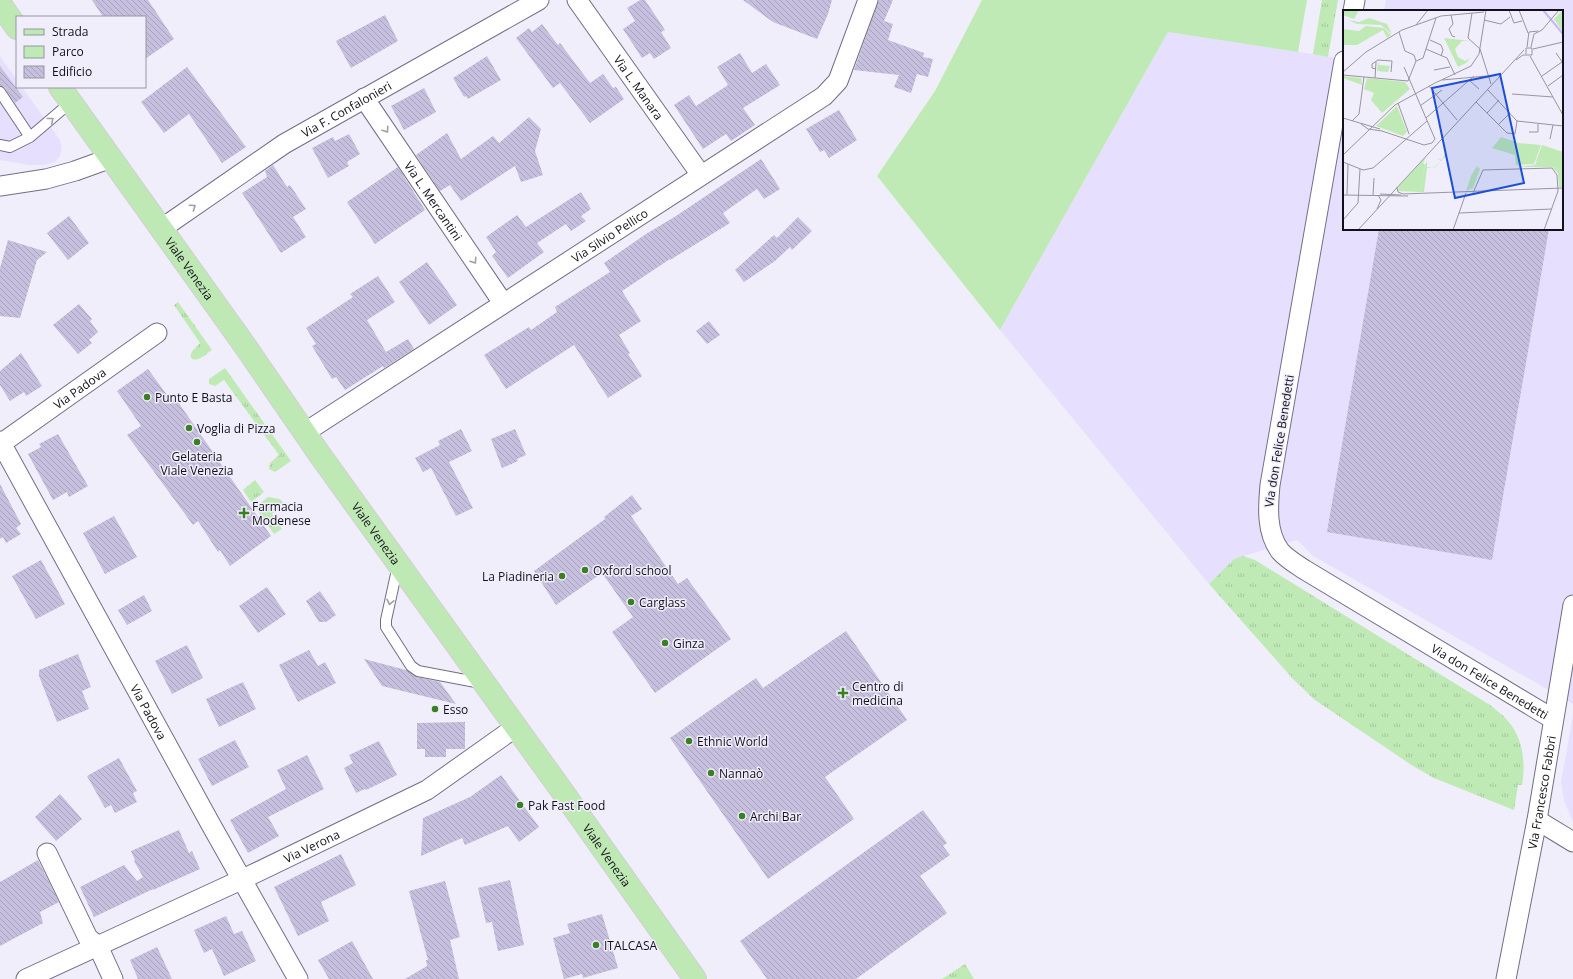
<svg xmlns="http://www.w3.org/2000/svg" width="1573" height="979" font-family="'Open Sans',sans-serif">
<style>
.built{fill:#e6e0fe}
.grass{fill:url(#grass-tufts)}
.green{fill:#bfeab5}
.building{fill:url(#building-back-hatch)}
.lines{fill:none;stroke-linecap:round;stroke-linejoin:round}
.service-casing{stroke:#736d88;stroke-width:12}
.minor-casing{stroke:#736d88;stroke-width:21}
.primary-casing{stroke:#d0cfd1;stroke-width:24}
.service{stroke:#fff;stroke-width:10}
.minor{stroke:#fff;stroke-width:19}
.primary{stroke:#bfe9b4;stroke-width:22}
.oneway{stroke:#a09fa3}
.poi-dot{fill:#398025;stroke:#f1eefb;stroke-width:1.5}
.labels{text-anchor:middle;dominant-baseline:central;stroke-width:3;stroke-linejoin:round;paint-order:stroke}
.street-label{font-size:12px;fill:#12101a;stroke:#f1eefb}
.poi-label{font-size:12px;fill:#12101a;stroke:#f1eefb;text-anchor:start}
.inset-river{fill:none;stroke:#c8b8f8;stroke-width:2}
.inset-road{fill:none;stroke:#9895a1;stroke-width:1}
.view{fill:#1d4ed8;fill-opacity:0.15;stroke:#1d4ed8;stroke-width:2}
.inset-edge{fill:none;stroke:#12101a;stroke-width:2}
</style>
<defs>
<pattern id="grass-tufts" width="24" height="20" patternUnits="userSpaceOnUse"><rect width="24" height="20" fill="#bfeab5"/><path d="M3 7l-1-3M5 7V3M7 7l1-3M15 17l-1-3M17 17v-4M19 17l1-3" fill="none" stroke="#a3c89b"/></pattern>
<pattern id="building-back-hatch" width="6" height="6" patternUnits="userSpaceOnUse"><rect width="6" height="6" fill="#c6bfdd"/><path d="M-1 5l2 2M0 0l6 6M5-1l2 2" fill="none" stroke="#a9a3bd"/></pattern>
</defs>
<rect width="100%" height="100%" fill="#f1eefb"/>
<path class="built" d="M1386,0H1573V704L1313,556L1297,540L1234,559L1209,584L1000,330L1168,32L1344,59V229H1562V11H1384Z
M0,56L17,80V87H22L60,140L62,149L60,156L55,162L44,165H29L0,160Z
M1573,715V822L1564,801L1561,782Z"/>
<path class="grass" d="M1322,0H1338L1328,57L1313,54Z
M178,302L212,350C206,354 198,363 191,358C189,352 196,348 200,343L174,305Z
M225,368L291,461L275,472L269,469L270,463L279,455L224,380L215,386L209,384V379Z
M255,480L264,492L251,502L243,490Z
M268,497L280,499L284,504L272,514L282,529L274,534L255,507Z
M1243,556L1255,560L1490,705C1496,710 1502,714 1507,720C1523,737 1526,763 1522,785H1518L1514,810L1434,778L1413,766L1315,700L1294,680L1209,584L1234,559Z
M965,964L974,979H942Z"/>
<path class="green" d="M982,0H1307L1298,52L1168,32L1000,330L877,176L935,91Z"/>
<path class="building" d="M92,0H148L174,39L145,59V17H103Z
M640,0H645L665,30L661,32L671,48L654,59L650,53L642,58L623,29L635,21L627,8Z
M743,0H832L828,14L817,39L773,22Z
M879,0H893L884,21L893,24L888,40L924,53L923,57L933,59L928,77L917,74L911,93L894,87L899,75L854,70Z
M385,15L398,41L351,68L336,41Z
M542,24L558,45L560,43L590,83L603,74L613,88L616,87L624,99L590,123L560,83L553,88L516,38L529,28L532,32Z
M740,53L752,73L766,64L780,85L743,108L755,125L731,141L726,134L703,149L674,105L689,95L696,106L728,85L717,67Z
M487,56L501,80L468,99L466,96L464,97L453,78Z
M0,66L23,97L15,103L5,88L0,86Z
M187,67L246,147L222,163L189,114L164,133L141,102Z
M424,88L436,112L404,130L391,106Z
M839,110L857,140L829,158L824,150L820,152L806,129Z
M529,117L541,129L535,151L543,175L521,182L515,166L461,201L450,185L440,191L416,155L447,133L461,159L493,136L499,143Z
M349,134L360,154L347,162L349,166L328,178L312,148L333,137L335,141Z
M761,159L780,189L764,199L757,189L723,213L730,223L670,260V259L622,291L641,321L619,335L630,353L628,354L642,376L608,398L574,345L506,389L484,355L529,327L531,330L557,312L555,307L610,272L604,263L646,234L676,216Z
M273,165L287,187L290,185L306,209L293,217L306,237L281,253L242,193L267,177L265,171Z
M398,167L425,210L375,244L347,202Z
M581,192L591,209L581,216L586,221L571,231L566,224L537,243L544,252L508,278L492,256L496,252L486,237L517,215L526,227Z
M69,216L89,243L68,260L47,233Z
M798,217L812,231L792,250L790,247L775,261L744,282L735,270L774,235L777,238Z
M1379,229H1549L1492,560L1327,532Z
M8,240L47,252L37,260L20,318L0,316V268Z
M427,262L457,305L429,325L399,282Z
M378,276L395,302L367,320L386,352L408,339L414,349L384,368L383,366L345,390L336,377L332,379L312,346L316,344L306,328L353,297L350,294Z
M79,304L92,319L90,321L98,332L89,340L92,343L78,354L53,325Z
M709,321L720,335L707,344L696,331Z
M21,353L42,386L26,396L24,392L10,401L0,385V371Z
M148,369L172,402L176,399L271,536L230,566L220,550L218,552L198,521L193,525L127,435L141,426L117,391Z
M461,429L472,451L449,462L473,508L456,516L431,468L423,472L415,458L440,445L438,441Z
M515,429L526,455L517,459L518,461L502,468L491,439Z
M58,434L88,486L69,497L67,492L53,500L28,454L41,447L39,444Z
M0,484L21,524L16,528L21,534L6,543L3,537L0,539Z
M632,495L642,509L631,516L678,584L687,578L731,639L655,693L612,632L633,617L602,573L556,605L534,571L605,519L604,517Z
M114,516L137,557L105,574L83,533Z
M41,560L65,604L36,619L12,576Z
M267,587L286,614L258,633L239,606Z
M320,591L336,615L326,622H319L306,601Z
M144,595L152,611L127,625L118,610Z
M846,631L907,720L825,777L854,819L768,879L670,738L756,678L763,688Z
M187,645L203,678L172,694L155,661Z
M309,650L318,666L325,662L336,683L298,702L279,665Z
M78,654L91,687L82,691L89,709L57,722L39,676V670Z
M364,659L406,670L417,677L440,682L456,704L382,686Z
M243,682L256,709L219,727L206,699Z
M465,722V749H446V757H425V749H417V723Z
M235,740L249,767L212,786L198,759Z
M379,741L397,775L366,790L365,789L356,793L344,768L353,763L349,755Z
M307,755L324,789L268,817L279,836L248,853L230,820L286,789L277,770Z
M119,758L137,791L133,793L137,802L115,813L111,805L105,808L87,776Z
M501,775L539,827L519,842L508,826L465,845L462,838L421,856L423,818L470,797Z
M60,794L82,819L56,841L35,817Z
M923,810L947,843L943,846L950,855L920,876L947,913L856,979H767L740,941Z
M179,830L189,853L192,851L200,869L153,890V889L94,917L80,887L124,865L137,881L143,877L134,861L135,860L131,851Z
M341,854L356,885L321,902L329,921L298,936L274,887Z
M38,860L59,902L40,912L43,923L0,946V882Z
M510,880L524,945L498,951L492,922L486,923L478,888Z
M445,881L460,937L450,940L459,979H405L427,966L426,960H428L409,891Z
M602,914L618,968L583,978L582,974L564,979L553,938L570,933L567,924Z
M226,916L234,934L242,931L256,961L224,976L212,949L204,953L194,930Z
M352,941L373,979H329L318,960Z
M157,947L172,979H138L130,960Z"/>
<g class="lines">
<defs>
<path id="service" d="M0,92L30,137
M0,145L10,147L30,137L71,102
M398,565L386,620V627L411,666L418,671L481,683"/>
<g id="minor">
<path id="s1" d="M577,0L701,175"/>
<path d="M1353,11L1355,0"/>
<path id="s2" d="M1344,61L1270,485C1268,507 1266,532 1280,551C1287,559 1296,564 1305,570L1553,719"/>
<path id="s3" d="M364,98L503,303"/>
<path d="M0,186L46,179L75,171L111,158"/>
<path id="s4" d="M161,229L284,144L539,0"/>
<path id="s5" d="M304,433L824,96L838,81L868,0"/>
<path id="s6" d="M0,441L210,823L298,979"/>
<path id="s7" d="M2,443L157,333"/>
<path d="M1537,820L1573,842"/>
<path d="M47,853L88,938L98,946L113,979"/>
<path id="s8" d="M26,979L243,879L427,790L516,727"/>
<path id="s9" d="M1506,979L1537,820L1573,605"/>
</g>
<g id="primary">
<path d="M0,4L17,28"/>
<path id="s10" d="M60,87L243,343L320,455L562,791L695,979"/>
</g>
</defs>
<use href="#service" class="service-casing"/>
<use href="#minor" class="minor-casing"/>
<use href="#primary" class="primary-casing"/>
<use href="#service" class="service"/>
<use href="#minor" class="minor"/>
<use href="#primary" class="primary"/>
</g>
<defs><path id="oneway-chevron" d="M-2-3.5L2.5 0L-2 3.5" fill="none" stroke-width="1.6" stroke-linecap="round" stroke-linejoin="round"/></defs>
<g class="oneway">
<use href="#oneway-chevron" transform="translate(51 120) rotate(-39)"/>
<use href="#oneway-chevron" transform="translate(386 130) rotate(56)"/>
<use href="#oneway-chevron" transform="translate(193 207) rotate(-35)"/>
<use href="#oneway-chevron" transform="translate(474 261) rotate(56)"/>
<use href="#oneway-chevron" transform="translate(390 602) rotate(102)"/>
</g>
<g class="poi-dot">
<circle cx="147" cy="397" r="4"/>
<circle cx="189" cy="428" r="4"/>
<circle cx="197" cy="442" r="4"/>
<path d="M242 507h4v4h4v4h-4v4h-4v-4h-4v-4h4z"/>
<circle cx="585" cy="570" r="4"/>
<circle cx="562" cy="576" r="4"/>
<circle cx="631" cy="602" r="4"/>
<circle cx="665" cy="643" r="4"/>
<path d="M841 687h4v4h4v4h-4v4h-4v-4h-4v-4h4z"/>
<circle cx="435" cy="709" r="4"/>
<circle cx="689" cy="741" r="4"/>
<circle cx="711" cy="773" r="4"/>
<circle cx="520" cy="805" r="4"/>
<circle cx="742" cy="816" r="4"/>
<circle cx="596" cy="945" r="4"/>
</g>
<g class="labels">
<g class="street-label">
<text stroke="none"><textPath href="#s1" startOffset="107">Via L. Manara</textPath></text>
<text stroke="none"><textPath href="#s4" startOffset="221">Via F. Confalonieri</textPath></text>
<text stroke="none"><textPath href="#s3" startOffset="124">Via L. Mercantini</textPath></text>
<text stroke="none"><textPath href="#s5" startOffset="364">Via Silvio Pellico</textPath></text>
<text stroke="none"><textPath href="#s10" startOffset="223">Viale Venezia</textPath></text>
<text stroke="none"><textPath href="#s7" startOffset="95">Via Padova</textPath></text>
<text transform="translate(1279 441) rotate(-81)">Via don Felice Benedetti</text>
<text stroke="none"><textPath href="#s10" startOffset="547">Viale Venezia</textPath></text>
<text stroke="none"><textPath href="#s2" startOffset="746">Via don Felice Benedetti</textPath></text>
<text stroke="none"><textPath href="#s6" startOffset="309">Via Padova</textPath></text>
<text stroke="none"><textPath href="#s9" startOffset="190">Via Francesco Fabbri</textPath></text>
<text stroke="none"><textPath href="#s8" startOffset="315">Via Verona</textPath></text>
<text stroke="none"><textPath href="#s10" startOffset="943">Viale Venezia</textPath></text>
</g>
<g class="poi-label">
<text x="155" y="397">Punto E Basta</text>
<text x="197" y="428">Voglia di Pizza</text>
<text x="197" y="456" text-anchor="middle">Gelateria<tspan x="197" dy="14">Viale Venezia</tspan></text>
<text x="252" y="506">Farmacia<tspan x="252" dy="14">Modenese</tspan></text>
<text x="593" y="570">Oxford school</text>
<text x="554" y="576" text-anchor="end">La Piadineria</text>
<text x="639" y="602">Carglass</text>
<text x="673" y="643">Ginza</text>
<text x="852" y="686">Centro di<tspan x="852" dy="14">medicina</tspan></text>
<text x="443" y="709">Esso</text>
<text x="697" y="741">Ethnic World</text>
<text x="719" y="773">Nannaò</text>
<text x="528" y="805">Pak Fast Food</text>
<text x="750" y="816">Archi Bar</text>
<text x="604" y="945">ITALCASA</text>
</g>
</g>
<g transform="translate(1343 10)">
<rect width="220" height="220" fill="#f1eefb"/>
<path d="M220,0V22L211,9ZM23,16L41,18L48,25L44,28L40,20L14,35H0V19L16,21ZM101,28L127,31H119L112,39L115,47L122,51L127,48L123,53L115,57ZM102,143L104,145L91,158H84L82,155L77,182L55,181L56,176L83,147L80,153L82,155L84,151V157L90,158L98,151L94,148L99,150ZM194,151L220,161V177H216L215,163L209,157H173L192,155ZM134,156L137,159L130,178L123,181L128,166Z" fill="#bfeab5"/>
<path d="M0,0H16L11,9L0,5ZM26,8L44,14L49,24L38,15L14,14L5,10L16,12ZM82,155L84,158L81,182H77Z" fill="#bfeab5"/>
<path d="M35,51L36,55L47,56L48,52L45,62L34,61ZM0,66L18,68L19,75L0,68ZM24,68L62,72L67,79L39,103L28,90L31,83L21,79ZM54,96L64,122L60,126L33,116ZM158,127L176,133L198,135L191,154L173,155L172,145L149,138ZM199,135L220,142V161L193,151Z" fill="#bfeab5"/>
<path class="inset-river" d="M200,0L220,24"/>
<path class="inset-road" d="M166,0L171,13L179,11M176,0L185,23M129,3L125,28L137,39L148,74M108,5L110,14L106,19L109,26L112,27M141,10L158,14L167,7M73,15L85,0M56,22L62,41L71,45L73,51L65,71M191,24L199,20L216,0M87,30L98,35L100,40L98,46M184,37L186,22L195,21M188,37L191,24M83,39L104,48L112,65M190,39L220,32M213,43L220,53M187,46L220,105M173,50L180,45H189V38H183V44M73,51L80,48L93,8M61,57L92,129L89,133M33,59L29,58V54L35,50L49,51L48,62M91,60L107,57M0,62L23,42L59,20L98,6L141,2M0,65L65,71M199,66L219,52M32,68L33,52M99,70L144,66M126,70L136,79M86,76L114,110M205,76L220,65M144,79L174,111L220,116M169,84L210,87M133,92L164,123L172,124L174,111M55,93L66,124M77,96L99,80M144,103L156,90M0,108L37,119M83,108L131,66M9,111L16,104L21,67M18,114L25,119L39,121L81,135L89,133M155,115L167,103M186,122H195V114M207,129L210,115M0,145L52,95L92,73L128,56L136,44L143,0M0,152L20,160L30,158L84,111M54,177L55,182L60,184L220,178M130,183L140,160L209,158L214,165L215,181L201,220M37,184L58,185M0,185L65,186M4,185L5,154M30,185L31,168M34,199L38,190L35,185M116,203L209,199M0,210L15,193L17,159M15,220L181,40M110,220L123,183"/>
<path class="view" d="M157,64L181,173L112,188L89,78Z"/>
<rect width="220" height="220" class="inset-edge"/>
</g>
<rect x="16" y="16" width="130" height="72" fill="#f1eefb" stroke="#9895a1"/>
<rect x="24" y="29" width="20" height="6" fill="#bfe9b4" stroke="#9895a1"/>
<text x="52" y="36" font-size="12" fill="#12101a">Strada</text>
<rect x="24" y="46" width="20" height="12" fill="#bfeab5" stroke="#9895a1"/>
<text x="52" y="56" font-size="12" fill="#12101a">Parco</text>
<rect x="24" y="66" width="20" height="12" fill="url(#building-back-hatch)" stroke="#9895a1"/>
<text x="52" y="76" font-size="12" fill="#12101a">Edificio</text>
</svg>
